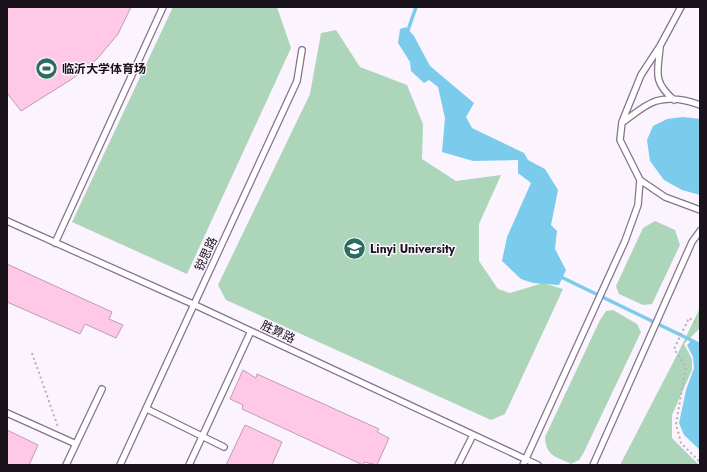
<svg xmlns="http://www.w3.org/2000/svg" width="707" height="472" font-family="Jost,'Noto Sans SC',sans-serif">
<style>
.green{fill:#add5ba}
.water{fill:#7bccec}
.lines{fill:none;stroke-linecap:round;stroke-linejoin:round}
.stream{stroke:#7bccec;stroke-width:3.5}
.building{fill:#ffc8e7;stroke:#bc9faf}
.service-casing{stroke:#85738a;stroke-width:8}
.path{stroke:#b6aeb8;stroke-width:2;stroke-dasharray:2 3;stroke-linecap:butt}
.service{stroke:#fff;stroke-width:5.5}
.labels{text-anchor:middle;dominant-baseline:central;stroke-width:3;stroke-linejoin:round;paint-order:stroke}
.poi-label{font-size:12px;font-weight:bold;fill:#1a131b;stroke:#fbf3fd;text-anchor:start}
.street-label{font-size:12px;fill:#1a131b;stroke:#fbf3fd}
</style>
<rect width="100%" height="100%" fill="#fbf3fd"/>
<path class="green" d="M173,7H277L291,48L187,274L72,222Z
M336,30L360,67L407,85L423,124L422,159L456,181L501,175L479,224V261L498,289L510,293L543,283L563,289L505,414L491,420L226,300L218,285L310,94L321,33Z
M655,221L675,230L680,245L652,304L643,305L619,294L616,286L643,228Z
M700,308V328L684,344L692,359V370L672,415V438L699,465H620L678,353Z
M613,310L637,324L641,332L584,452L579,460L571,464C556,456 546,457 545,437L600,320L606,311Z"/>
<path class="water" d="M406,27L414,36L430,66L474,103L466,117L472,128L524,153L528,160L545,169L558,190L551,225L557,231L555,249L566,270L559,285L533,283L521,279L502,261L507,237L531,183L518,173V160L473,161L442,152L445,118L438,87L429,80L424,83L411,71L410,62L398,43L400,29Z
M683,117L700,119V195L682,190L664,180L650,161L647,140L653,126L667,119Z
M693,339L700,343V450L684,435L679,423L686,390L694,368L693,357L687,345Z"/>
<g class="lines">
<path class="stream" d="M407,33L416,7
M559,276L691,340L700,348"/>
</g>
<path class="building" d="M7,7H131L118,34L97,59L72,79L21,111L7,93Z
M7,264L112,312L109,319L123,325L116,338L85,324L80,334L7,302Z
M243,370L256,378L257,374L379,429L377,432L389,438L377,465L364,462L363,465L242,409L243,405L230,399Z
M245,425L282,442L272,465H226Z
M7,430L38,445L29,465H7Z"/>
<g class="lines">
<defs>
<path id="service" d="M681,7L660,46L641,75L622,122L620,140L640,180L665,197L700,210
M660,47C658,72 652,81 674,100
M623,122C633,115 644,105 656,101C670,97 687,100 700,105
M7,221L195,305L538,465
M55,243L163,7
M147,409L224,447
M7,413L76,444
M66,465L102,389
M120,465L297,81L302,50
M189,465L251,331
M458,465L473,435
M523,465L625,241L638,205L640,180
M593,465L692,242L700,231"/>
</defs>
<use href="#service" class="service-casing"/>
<path class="path" d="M700,325L689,318L674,349L686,367L676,424L681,443L700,462
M32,353L58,427"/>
<use href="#service" class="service"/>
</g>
<defs>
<symbol id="stadium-disc" viewBox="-11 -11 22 22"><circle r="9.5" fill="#2a6d5f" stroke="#fbf3fd"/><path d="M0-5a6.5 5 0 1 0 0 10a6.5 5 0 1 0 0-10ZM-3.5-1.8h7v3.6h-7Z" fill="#fff"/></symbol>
<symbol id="university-disc" viewBox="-11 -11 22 22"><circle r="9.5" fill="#2a6d5f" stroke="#fbf3fd"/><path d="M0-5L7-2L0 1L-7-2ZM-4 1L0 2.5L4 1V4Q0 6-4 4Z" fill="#fff"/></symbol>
</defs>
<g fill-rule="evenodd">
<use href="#stadium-disc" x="34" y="56" width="25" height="25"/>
<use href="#university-disc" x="342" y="236" width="25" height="25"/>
</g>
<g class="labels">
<g class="poi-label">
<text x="62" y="69">临沂大学体育场</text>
<text x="370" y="249">Linyi University</text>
</g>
<g class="street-label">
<text transform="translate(206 254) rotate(-65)">锐思路</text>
<text transform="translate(278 332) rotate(25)">胜算路</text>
</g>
</g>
<rect width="707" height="472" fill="none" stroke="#1a131b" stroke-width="16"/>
</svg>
